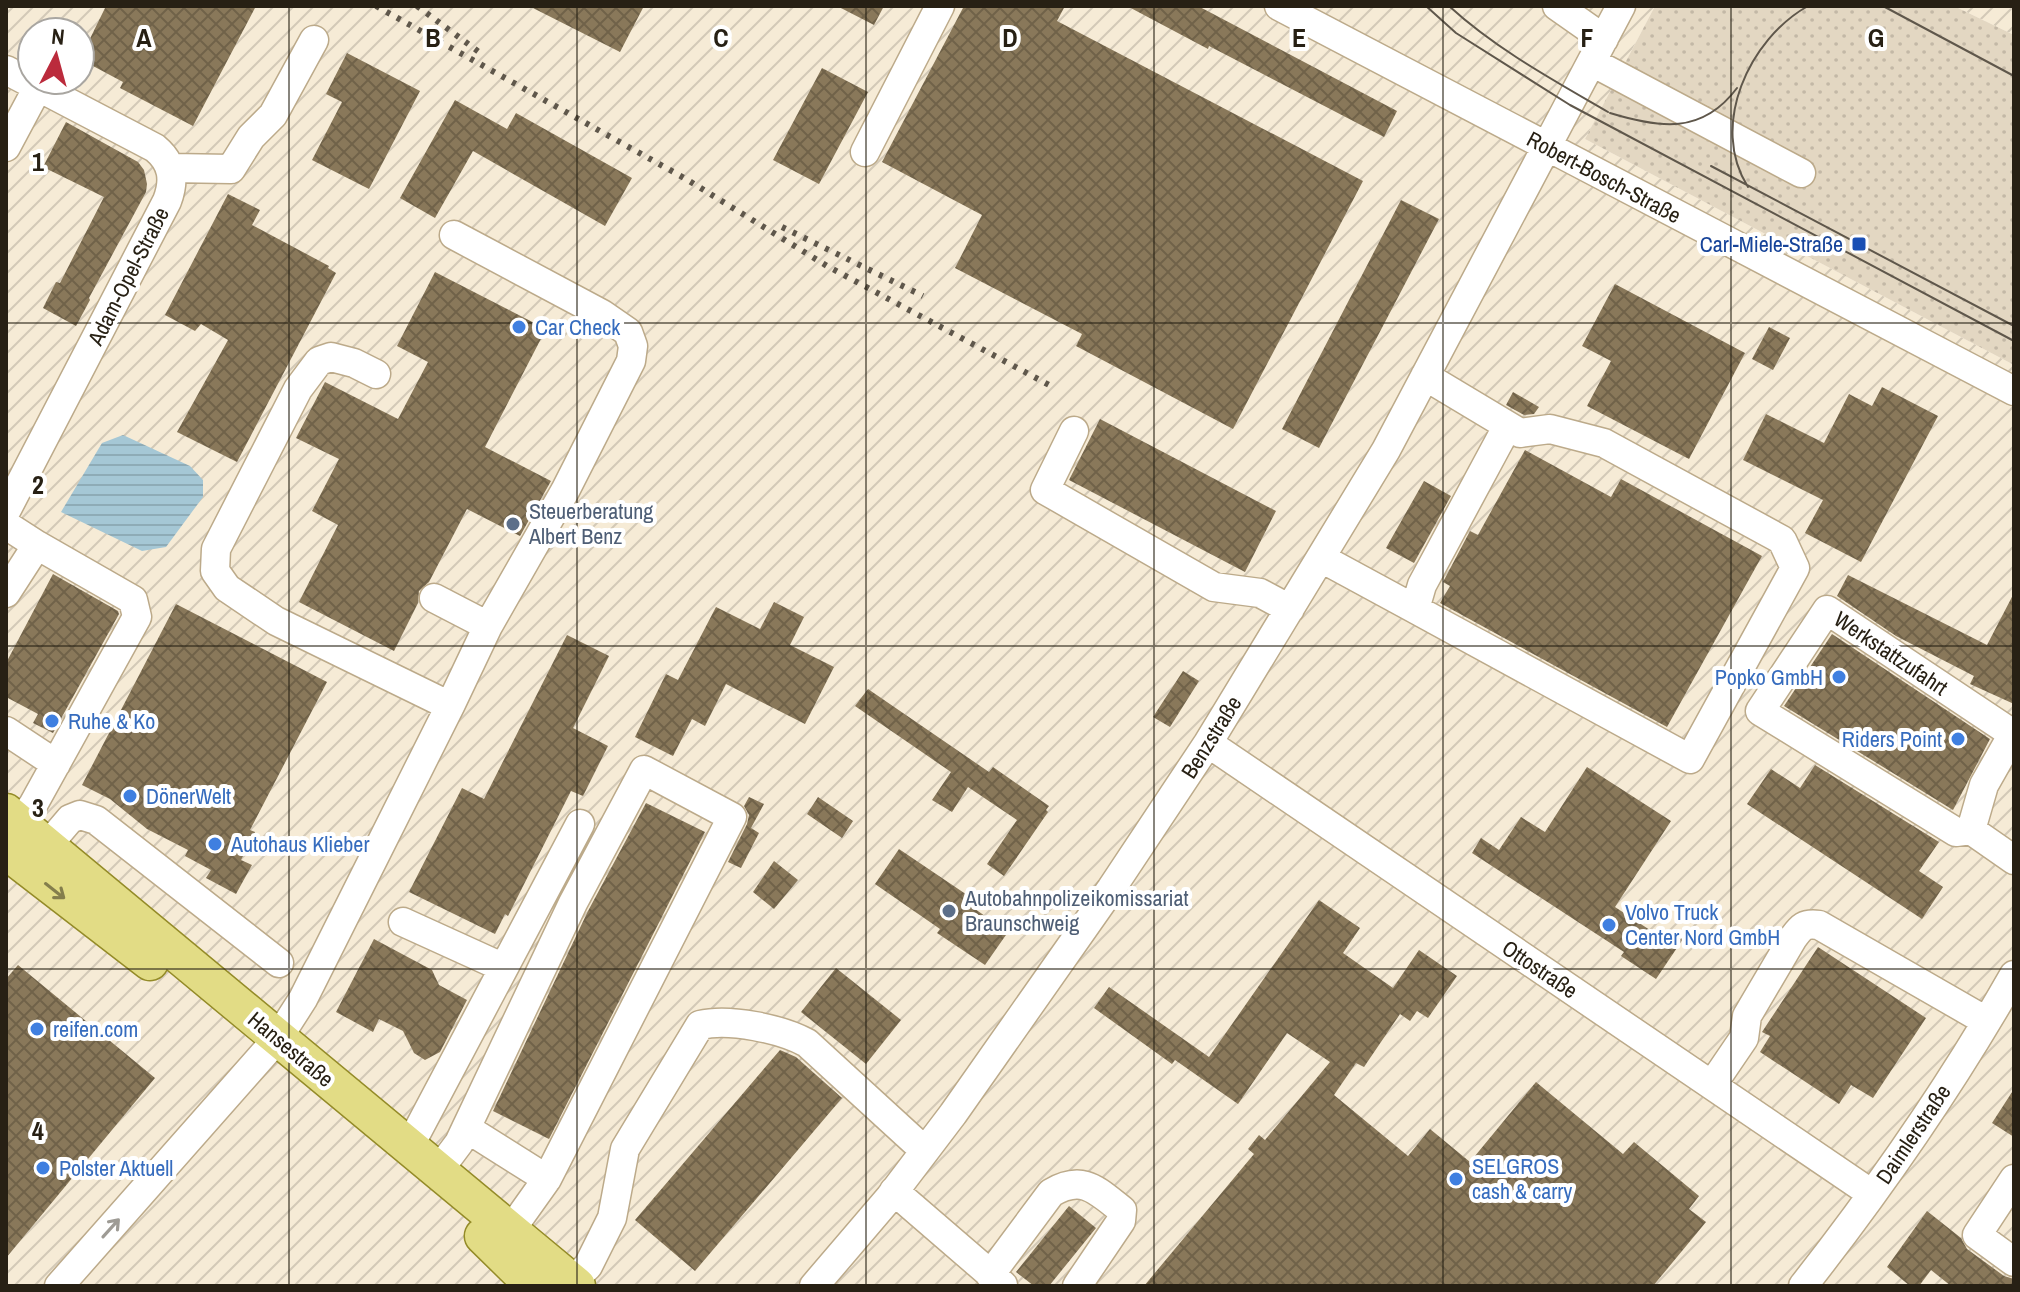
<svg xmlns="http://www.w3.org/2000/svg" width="2020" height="1292" font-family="'Archivo Narrow',sans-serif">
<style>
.industrial{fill:url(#industrial-furrows);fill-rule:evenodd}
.grass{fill:url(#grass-dots)}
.water{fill:url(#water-rules)}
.building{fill:url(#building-cross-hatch)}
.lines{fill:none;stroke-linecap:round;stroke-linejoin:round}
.minor-casing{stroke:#bcaa8a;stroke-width:31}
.major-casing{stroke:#948b28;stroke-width:39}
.minor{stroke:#fff;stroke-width:28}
.major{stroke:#e2dc85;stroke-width:36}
.tram{stroke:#5f574b;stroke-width:2}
.rail{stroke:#5f574b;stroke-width:6;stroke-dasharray:4 8;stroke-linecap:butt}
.oneway{stroke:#847e4c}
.oneway2{stroke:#9e9b95}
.grid{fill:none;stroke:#272014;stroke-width:2;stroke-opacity:0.55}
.transit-dot{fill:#1a4fb4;stroke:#fff;stroke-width:3}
.shop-dot{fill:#3f7fe0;stroke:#fff;stroke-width:3}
.service-dot{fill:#5c6f8a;stroke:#fff;stroke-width:3}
.labels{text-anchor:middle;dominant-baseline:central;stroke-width:8;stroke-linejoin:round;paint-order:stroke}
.street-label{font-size:22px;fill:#272014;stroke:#fff}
.transit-label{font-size:22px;fill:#164399;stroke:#fff;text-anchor:end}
.shop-label{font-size:22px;fill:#366cbe;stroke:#fff;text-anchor:start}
.service-label{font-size:22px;fill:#4e5e75;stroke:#fff;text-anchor:start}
.grid-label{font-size:26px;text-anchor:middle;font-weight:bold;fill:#272014;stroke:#fff;stroke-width:8;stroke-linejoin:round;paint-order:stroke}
</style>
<defs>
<pattern id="industrial-furrows" width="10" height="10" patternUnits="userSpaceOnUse" patternTransform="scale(2)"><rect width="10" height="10" fill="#f6ebd6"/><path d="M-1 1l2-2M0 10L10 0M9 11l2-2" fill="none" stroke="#d3c9b7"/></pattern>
<pattern id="grass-dots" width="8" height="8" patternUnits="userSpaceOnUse" patternTransform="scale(2)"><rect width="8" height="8" fill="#e3d7c2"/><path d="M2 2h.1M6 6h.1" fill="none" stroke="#c3b8a6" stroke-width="1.8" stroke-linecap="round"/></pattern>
<pattern id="water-rules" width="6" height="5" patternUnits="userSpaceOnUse" patternTransform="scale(2)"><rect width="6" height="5" fill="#a5c7d5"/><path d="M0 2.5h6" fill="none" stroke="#8eabb6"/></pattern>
<pattern id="building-cross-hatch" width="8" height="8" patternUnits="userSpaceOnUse" patternTransform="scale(2)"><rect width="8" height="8" fill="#89785a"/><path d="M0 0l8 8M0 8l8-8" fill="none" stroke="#706249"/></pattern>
</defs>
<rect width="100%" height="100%" fill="#fdf5e8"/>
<path class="industrial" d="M6,6H1655L1585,139L2014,365V1286H6ZM32,32H80V80H32Z
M1954,6H2014V35Z"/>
<path class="grass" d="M1655,6H1954L2014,35V365L1585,139Z"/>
<path class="water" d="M123,435L190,466L203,480V497L166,547L142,551L61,512L102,443Z"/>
<path class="building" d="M106,6H256L193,126L120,88L123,82L80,59Z
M529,6H644L620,52Z
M837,6H884L874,25Z
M964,6H1065L1057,21L1363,181L1233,429L1076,346L1082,334L955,268L982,215L882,162Z
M1127,6H1198L1397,111L1384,137L1209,46L1208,49Z
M347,53L420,91L369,189L312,160L342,102L326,94Z
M822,68L868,92L819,184L773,160Z
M455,100L507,129L516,113L632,178L605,226L473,151L435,218L400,198Z
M66,122L138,162L144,170L147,184L146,192L89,298L90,300L76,326L43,308L56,282L60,283L104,197L43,167Z
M228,194L260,210L252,225L329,266L328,268L336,273L237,462L177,432L228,340L201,324L195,331L165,315Z
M1401,200L1439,219L1319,448L1282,429Z
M435,272L546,329L485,447L551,481L520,536L467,509L429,582L419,591L418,603L394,651L299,602L338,525L312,511L339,459L296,438L325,382L398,419L428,362L397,346Z
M1615,284L1745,353L1689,459L1587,406L1611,361L1582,346Z
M1769,327L1790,338L1773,370L1752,359Z
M1882,387L1938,416L1861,562L1805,533L1823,500L1743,460L1766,414L1824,443L1849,394L1872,406Z
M1513,392L1539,407L1534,414L1524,415L1506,405Z
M1100,419L1276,511L1245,572L1069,480Z
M1525,450L1611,497L1621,479L1762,556L1667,727L1440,603L1450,586L1443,582L1470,531L1478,535Z
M1424,481L1451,496L1414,563L1386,548Z
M53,574L118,611L119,614L53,733L33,723L38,714L6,697V663Z
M1848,575L1987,645L2014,593V704L1970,684L1974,676L1896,636L1837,596Z
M774,602L804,617L790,645L834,667L805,724L726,684L705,726L692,719L673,756L635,737L666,674L678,680L716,607L760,629Z
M176,604L327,682L250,830L255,832L241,860L252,865L236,894L206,878L211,870L185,856L188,850L147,829L110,799L82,785Z
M1832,634L1990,739L1953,810L1784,706Z
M567,635L609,656L573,728L608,746L583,796L571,791L508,916L505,914L495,934L409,892L462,788L484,799Z
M1183,671L1199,681L1170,727L1153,717Z
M868,689L989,772L993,767L1049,806L1046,810L1048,812L1004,876L987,864L1017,820L968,787L952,812L932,800L951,772L855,706Z
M1815,765L1939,842L1919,871L1943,887L1922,919L1747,804L1771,769L1800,788Z
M1587,767L1671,821L1615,907L1662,938L1668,929L1683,939L1656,979L1621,956L1624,952L1472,853L1481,838L1499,850L1521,817L1545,832Z
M749,797L764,804L751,828L759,833L741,868L728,862L747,824L749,815L744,806Z
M818,797L853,821L842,838L807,814Z
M646,803L705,832L549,1139L493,1111L588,911Z
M899,849L979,903L975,909L1008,932L985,965L937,933L940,929L875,884Z
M774,861L798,880L774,909L753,892Z
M1319,900L1360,928L1343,953L1393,988L1419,950L1457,976L1428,1018L1417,1011L1410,1021L1400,1014L1364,1067L1356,1063L1334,1095L1408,1156L1430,1129L1470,1162L1536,1082L1623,1154L1634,1142L1699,1196L1689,1209L1706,1222L1653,1286H1144L1254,1154L1248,1149L1259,1135L1265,1140L1330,1062L1287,1033L1238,1104L1175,1060L1172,1064L1094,1008L1109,987L1209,1057Z
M374,939L432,970L439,985L467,1000L440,1052L425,1060L414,1053L403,1031L379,1019L373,1032L336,1012Z
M1818,947L1926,1018L1873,1098L1851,1085L1839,1104L1760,1052L1770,1036L1762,1032Z
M18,965L155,1078L6,1258V979Z
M836,968L901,1020L866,1064L801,1012Z
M780,1050L796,1057L842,1098L695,1271L635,1220Z
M2014,1089V1137L1992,1123Z
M1069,1206L1096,1228L1049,1286H1034L1016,1272Z
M1927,1211L1961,1238L1967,1249L2004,1276L2014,1279V1286H1951L1931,1270L1919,1286H1910L1887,1267Z"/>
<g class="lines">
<defs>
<path id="minor" d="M1279,6L2014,391
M1557,6L1604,39
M1592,62L1801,173
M6,70L155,148C173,163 175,180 167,201L6,511
M6,147L38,87
M865,152L940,6
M171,168L231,169L251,137L273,115L314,40
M454,235L602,314L628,332L633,346L631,361L565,491L488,626
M1425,376L1520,433L1550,429L1604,443L1782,540L1795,568L1690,759L1415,609L1422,585L1507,427
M1074,431L1045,490L1214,587L1260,593L1290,609
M6,525L37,545
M1321,558L1415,609
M6,593L37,545L133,600L137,617L33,805L8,838
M434,598L488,626L450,706
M1827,610L2013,734L1984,785L1971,830L1956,832L1760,711Z
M6,731L56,764
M1208,743L1872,1194
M1971,830L2014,860
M47,846L70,819L80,815L96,820L279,963
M403,922L502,967
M1712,1085L1744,1038L1747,1016L1793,938C1801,927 1804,923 1819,925L1986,1021
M466,1128L547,1179L510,1231
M409,1147L580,824
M438,1171L459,1143L573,903L644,770L732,817L547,1179
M2014,1179L1977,1235L2014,1262
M894,1191L1003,1285
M990,1275L1051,1193C1083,1174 1096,1190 1122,1210L1121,1221L1077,1286
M571,1282L588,1266L612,1218L625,1149L700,1025C730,1018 781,1029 807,1043L925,1151
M59,1286L278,1038L303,999L450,706L276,621L227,588L215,571L216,549L298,389L319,361L331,357L354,363L376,374
M814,1286L890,1197L953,1114L1111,889L1208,743L1386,450L1621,6
M1803,1286C1880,1188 1952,1084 2014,975"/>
<path id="major" d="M6,812L577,1286
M6,851L150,962
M483,1236L534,1286"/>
</defs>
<use href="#minor" class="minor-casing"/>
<use href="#major" class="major-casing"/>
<use href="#minor" class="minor"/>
<use href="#major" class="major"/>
<path class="tram" d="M1426,6L1456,33L1570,105L2014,341
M1449,6C1496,49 1553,80 1608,112
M1883,6L2014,76
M1610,113C1659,128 1702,135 1737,88
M1711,166L2014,326
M1748,187C1709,126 1749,39 1808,6"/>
<path class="rail" d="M376,6L686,179L827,266L1051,386
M417,6L483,55
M782,227L923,296"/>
</g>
<defs><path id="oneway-shaft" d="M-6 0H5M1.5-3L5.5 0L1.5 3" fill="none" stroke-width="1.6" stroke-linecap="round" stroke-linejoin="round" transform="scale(2)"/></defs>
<use class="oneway" href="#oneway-shaft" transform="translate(55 891) rotate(38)"/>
<use class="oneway2" href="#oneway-shaft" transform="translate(111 1228) rotate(-48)"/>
<path class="grid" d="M289,6V1286M577,6V1286M866,6V1286M1154,6V1286M1443,6V1286M1731,6V1286M6,323H2014M6,646H2014M6,969H2014"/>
<rect class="transit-dot" x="1851" y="236" width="16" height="16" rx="4"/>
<g class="shop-dot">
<circle cx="519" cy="327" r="8"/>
<circle cx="1839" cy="677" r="8"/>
<circle cx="52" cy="721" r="8"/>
<circle cx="1958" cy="739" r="8"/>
<circle cx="130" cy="796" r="8"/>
<circle cx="215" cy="844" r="8"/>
<circle cx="1609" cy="925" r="8"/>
<circle cx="37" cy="1029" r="8"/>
<circle cx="43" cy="1168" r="8"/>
<circle cx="1456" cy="1179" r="8"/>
</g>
<g class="service-dot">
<circle cx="513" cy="524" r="8"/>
<circle cx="949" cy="911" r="8"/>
</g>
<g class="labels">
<g class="street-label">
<text transform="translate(1604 177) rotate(28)">Robert-Bosch-Straße</text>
<text transform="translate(128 276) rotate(-63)">Adam-Opel-Straße</text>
<text transform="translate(1891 653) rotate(34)">Werkstattzufahrt</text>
<text transform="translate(1211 737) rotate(-58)">Benzstraße</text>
<text transform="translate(1540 969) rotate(34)">Ottostraße</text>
<text transform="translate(291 1049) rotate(40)">Hansestraße</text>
<text transform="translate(1913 1134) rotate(-56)">Daimlerstraße</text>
</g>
<g class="transit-label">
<text x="1843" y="244">Carl-Miele-Straße</text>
</g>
<g class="shop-label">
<text x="535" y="327">Car Check</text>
<text x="1823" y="677" text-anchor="end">Popko GmbH</text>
<text x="68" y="721">Ruhe &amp; Ko</text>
<text x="1942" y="739" text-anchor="end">Riders Point</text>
<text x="146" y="796">DönerWelt</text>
<text x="231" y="844">Autohaus Klieber</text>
<text x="1625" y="912">Volvo Truck<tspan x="1625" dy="25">Center Nord GmbH</tspan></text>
<text x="53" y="1029">reifen.com</text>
<text x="1472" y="1166">SELGROS<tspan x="1472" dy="25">cash &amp; carry</tspan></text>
<text x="59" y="1168">Polster Aktuell</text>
</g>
<g class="service-label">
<text x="529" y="511">Steuerberatung<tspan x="529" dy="25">Albert Benz</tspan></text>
<text x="965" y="898">Autobahnpolizeikomissariat<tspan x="965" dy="25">Braunschweig</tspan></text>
</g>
</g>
<g class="grid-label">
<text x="144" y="47">A</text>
<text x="433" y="47">B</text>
<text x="721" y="47">C</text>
<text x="1010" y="47">D</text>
<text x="1299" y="47">E</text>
<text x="1587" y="47">F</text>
<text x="1876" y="47">G</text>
<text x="38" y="171">1</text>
<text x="38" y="494">2</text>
<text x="38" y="817">3</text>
<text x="38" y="1140">4</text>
</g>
<rect width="2020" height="1292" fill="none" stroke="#272014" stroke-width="16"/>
<g transform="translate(56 56) rotate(6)"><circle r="38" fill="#ffffff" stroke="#a9a6a1" stroke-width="2"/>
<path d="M0-6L14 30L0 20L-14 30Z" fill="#bb2b3c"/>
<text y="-12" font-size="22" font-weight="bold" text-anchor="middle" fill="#272014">N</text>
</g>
</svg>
